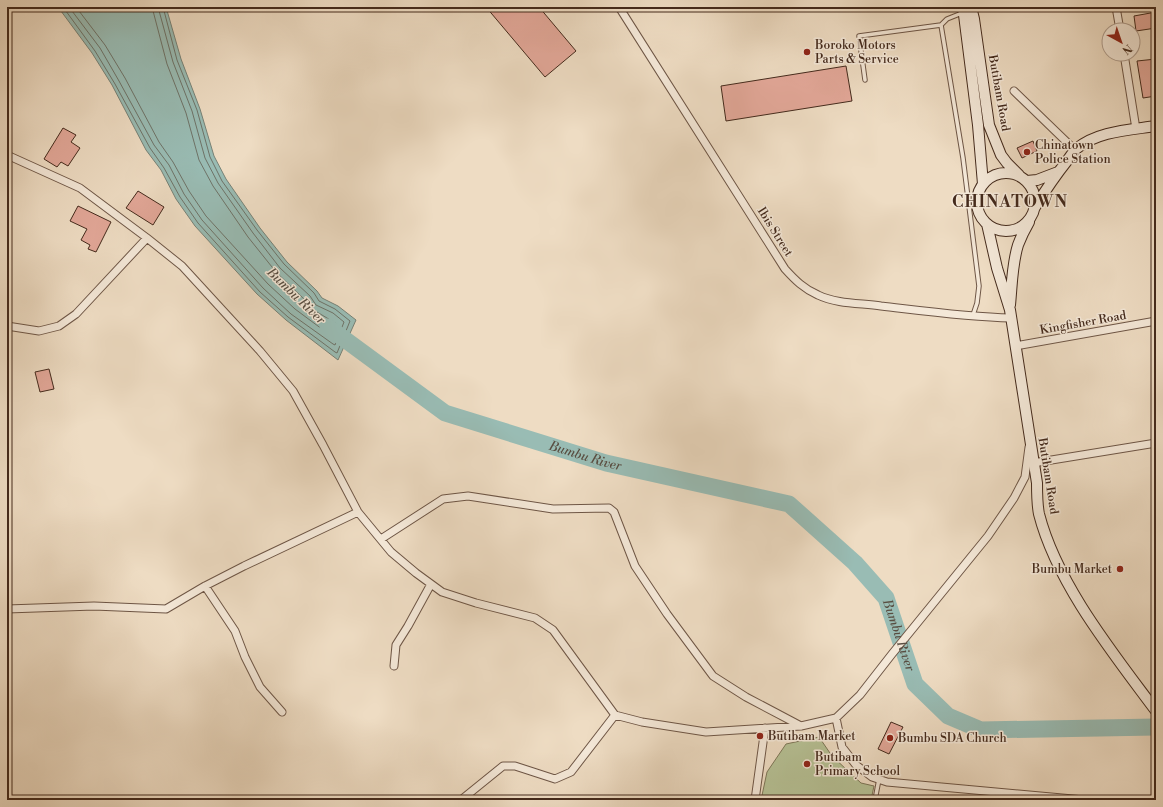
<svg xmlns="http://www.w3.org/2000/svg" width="1163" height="807" font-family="'Libre Bodoni',serif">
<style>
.green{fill:#b6c195;stroke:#7d7658}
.water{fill:#99bcb4;stroke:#778277}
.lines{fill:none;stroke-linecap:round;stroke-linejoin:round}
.shore{stroke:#6e7368;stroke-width:1}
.river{stroke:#99bcb4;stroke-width:17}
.building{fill:#e2a798;stroke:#442a1c}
.lane-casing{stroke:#6e5646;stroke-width:5.5}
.street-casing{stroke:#6e5646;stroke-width:9}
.secondary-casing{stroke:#442a1c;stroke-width:12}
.lane{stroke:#f4e8d8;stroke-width:3.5}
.street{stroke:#f4e8d8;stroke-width:7}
.secondary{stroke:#f4e8d8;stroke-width:10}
.poi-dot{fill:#8f2418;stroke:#f4e8d8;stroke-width:1.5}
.labels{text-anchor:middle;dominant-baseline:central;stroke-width:3;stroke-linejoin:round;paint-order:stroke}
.poi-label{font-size:12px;fill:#442a1c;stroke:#f4e8d8;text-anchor:start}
.street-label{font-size:12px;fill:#442a1c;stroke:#f4e8d8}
.water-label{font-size:13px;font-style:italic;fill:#594e42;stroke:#f4e8d8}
.district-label{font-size:16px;font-weight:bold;letter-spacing:1px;fill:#442a1c;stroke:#f4e8d8}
</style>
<rect width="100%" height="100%" fill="#eedcc3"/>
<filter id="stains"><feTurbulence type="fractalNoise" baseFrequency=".005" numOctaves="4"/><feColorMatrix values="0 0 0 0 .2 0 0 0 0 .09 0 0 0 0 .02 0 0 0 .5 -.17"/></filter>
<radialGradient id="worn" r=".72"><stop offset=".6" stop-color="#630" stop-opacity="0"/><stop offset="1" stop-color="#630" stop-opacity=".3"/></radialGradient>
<path class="green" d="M819,737L832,756L861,783L874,786L871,800H761L767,772L786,744Z"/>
<path class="water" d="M58,7H166L181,59L200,109L214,156L226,179L260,228L287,262L317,291L322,298L338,306L356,320L338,360L286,320L257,294L195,226L176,199L161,170L146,150L112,85L92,53Z"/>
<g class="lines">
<path class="shore" d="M63,7L95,51L115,84L150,148L164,168L180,197L198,223L260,292L288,317L335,352L337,353L350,321L335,309L319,301L314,293L284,264L257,230L222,181L210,157L197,110L177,60L163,7
M69,7L100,48L119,81L154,145L169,165L184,194L202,220L263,288L291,314L333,344L335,345L344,322L333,313L316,305L310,296L280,268L253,233L218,183L205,158L192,111L173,62L158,7
M76,7L105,45L125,78L159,142L173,162L189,191L206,216L268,284L295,309L330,335H332L337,324L312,309L305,300L276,272L248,237L213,186L199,160L186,113L167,64L152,7"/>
<path class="river" id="s1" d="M328,327L445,413L606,463L789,504L855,563L886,598L915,684L948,716L981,730L1156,727"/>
</g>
<path class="building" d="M486,7H539L576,51L545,77Z
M1156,12V28L1136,31L1134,16Z
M1156,59V96L1143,98L1137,61Z
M846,66L852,101L726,121L721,86Z
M63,128L76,135L71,142L80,148L68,166L61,162L57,167L44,159Z
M1033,141L1037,151L1022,158L1017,148Z
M138,191L164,207L153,225L126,208Z
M78,206L111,222L96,252L88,249L90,245L81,240L87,229L70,221Z
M49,369L54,389L40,392L35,372Z
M891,722L903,727L889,754L878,749Z"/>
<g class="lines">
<defs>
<path id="lane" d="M962,13L947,19L941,25L963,158L979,286L977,303L973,315
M865,80L859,36L941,25
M875,800L879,779"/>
<path id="street" d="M619,7L785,269C795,280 804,289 818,295C837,304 860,303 881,306C924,311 967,317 1011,318
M1116,7L1120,30
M1124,54L1136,129
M1014,91L1075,150
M7,155L80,188L147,238L182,266L260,351L293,391L323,445L358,512L391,552L416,573L442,592L476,603L535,618L553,630L615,715L642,722L706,732L801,726L836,718L860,695L892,654L988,536L1014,498L1025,477L1029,447
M7,326L39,331L59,326L76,314L147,238
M1015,346L1156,321
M1033,463L1156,443
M381,539L443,499L468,496L553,509L609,508L614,512L635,566L667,614L713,676L746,697L801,726
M205,586L235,631L245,657L260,687L282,712
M7,609L94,606L166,609L205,586L244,566L358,512
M394,666L396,645L408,626L431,584
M836,718L842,747L856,765L872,777L887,782L1084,800
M461,800L503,766H515L555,779L571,772L615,715
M755,800L765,728"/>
<path id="secondary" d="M963,7L978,125L983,184
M971,7L974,19L989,125L1001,155L1007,163L1019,175
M977 202a29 29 0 1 1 58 0a29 29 0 1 1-58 0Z
M1027,181L1037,180L1058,172
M1035,207C1045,191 1055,176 1067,161C1070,157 1073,152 1076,149C1097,131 1130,130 1156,126
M987,224L997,268L1010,310L1037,483C1037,493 1037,504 1039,514C1057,584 1113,653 1156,711
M1010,305C1012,285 1012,264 1018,245C1021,237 1025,229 1029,222"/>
</defs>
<use href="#lane" class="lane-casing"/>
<use href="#street" class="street-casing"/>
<use href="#secondary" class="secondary-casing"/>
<use href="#lane" class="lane"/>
<use href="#street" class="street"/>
<use href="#secondary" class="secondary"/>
</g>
<g class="poi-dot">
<circle cx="807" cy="52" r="4"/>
<circle cx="1027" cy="152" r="4"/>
<circle cx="1120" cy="569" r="4"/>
<circle cx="760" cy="736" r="4"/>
<circle cx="890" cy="738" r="4"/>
<circle cx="807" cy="764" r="4"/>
</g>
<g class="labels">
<g class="poi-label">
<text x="815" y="45">Boroko Motors<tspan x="815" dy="14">Parts &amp; Service</tspan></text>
<text x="1035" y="145">Chinatown<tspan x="1035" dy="14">Police Station</tspan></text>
<text x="1112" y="569" text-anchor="end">Bumbu Market</text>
<text x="768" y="736">Butibam Market</text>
<text x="898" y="738">Bumbu SDA Church</text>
<text x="815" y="757">Butibam<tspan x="815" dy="14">Primary School</tspan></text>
</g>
<g class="street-label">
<text transform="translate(999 93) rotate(80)">Butibam Road</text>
<text transform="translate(775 232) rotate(58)">Ibis Street</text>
<text transform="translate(1083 323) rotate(-10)">Kingfisher Road</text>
<text transform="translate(1048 476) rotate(81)">Butibam Road</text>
</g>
<g class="water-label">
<text transform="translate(296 296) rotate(44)">Bumbu River</text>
<text stroke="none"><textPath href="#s1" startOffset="292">Bumbu River</textPath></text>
<text stroke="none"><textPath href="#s1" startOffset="676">Bumbu River</textPath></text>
</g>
<g class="district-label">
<text x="1010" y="202">CHINATOWN</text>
</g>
</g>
<rect width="1163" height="807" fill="none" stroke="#eedcc3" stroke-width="24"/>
<rect x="8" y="8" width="1147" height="791" fill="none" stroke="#442a1c" stroke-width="2"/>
<rect x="12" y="12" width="1139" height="783" fill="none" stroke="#442a1c"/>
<g transform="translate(1121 42) rotate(140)"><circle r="19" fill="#f4e8d8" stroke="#ae9c8d"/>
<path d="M0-3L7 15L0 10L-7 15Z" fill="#8f2418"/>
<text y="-6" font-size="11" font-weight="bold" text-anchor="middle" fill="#442a1c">N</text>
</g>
<rect width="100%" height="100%" filter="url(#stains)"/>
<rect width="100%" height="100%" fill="url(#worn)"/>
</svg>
